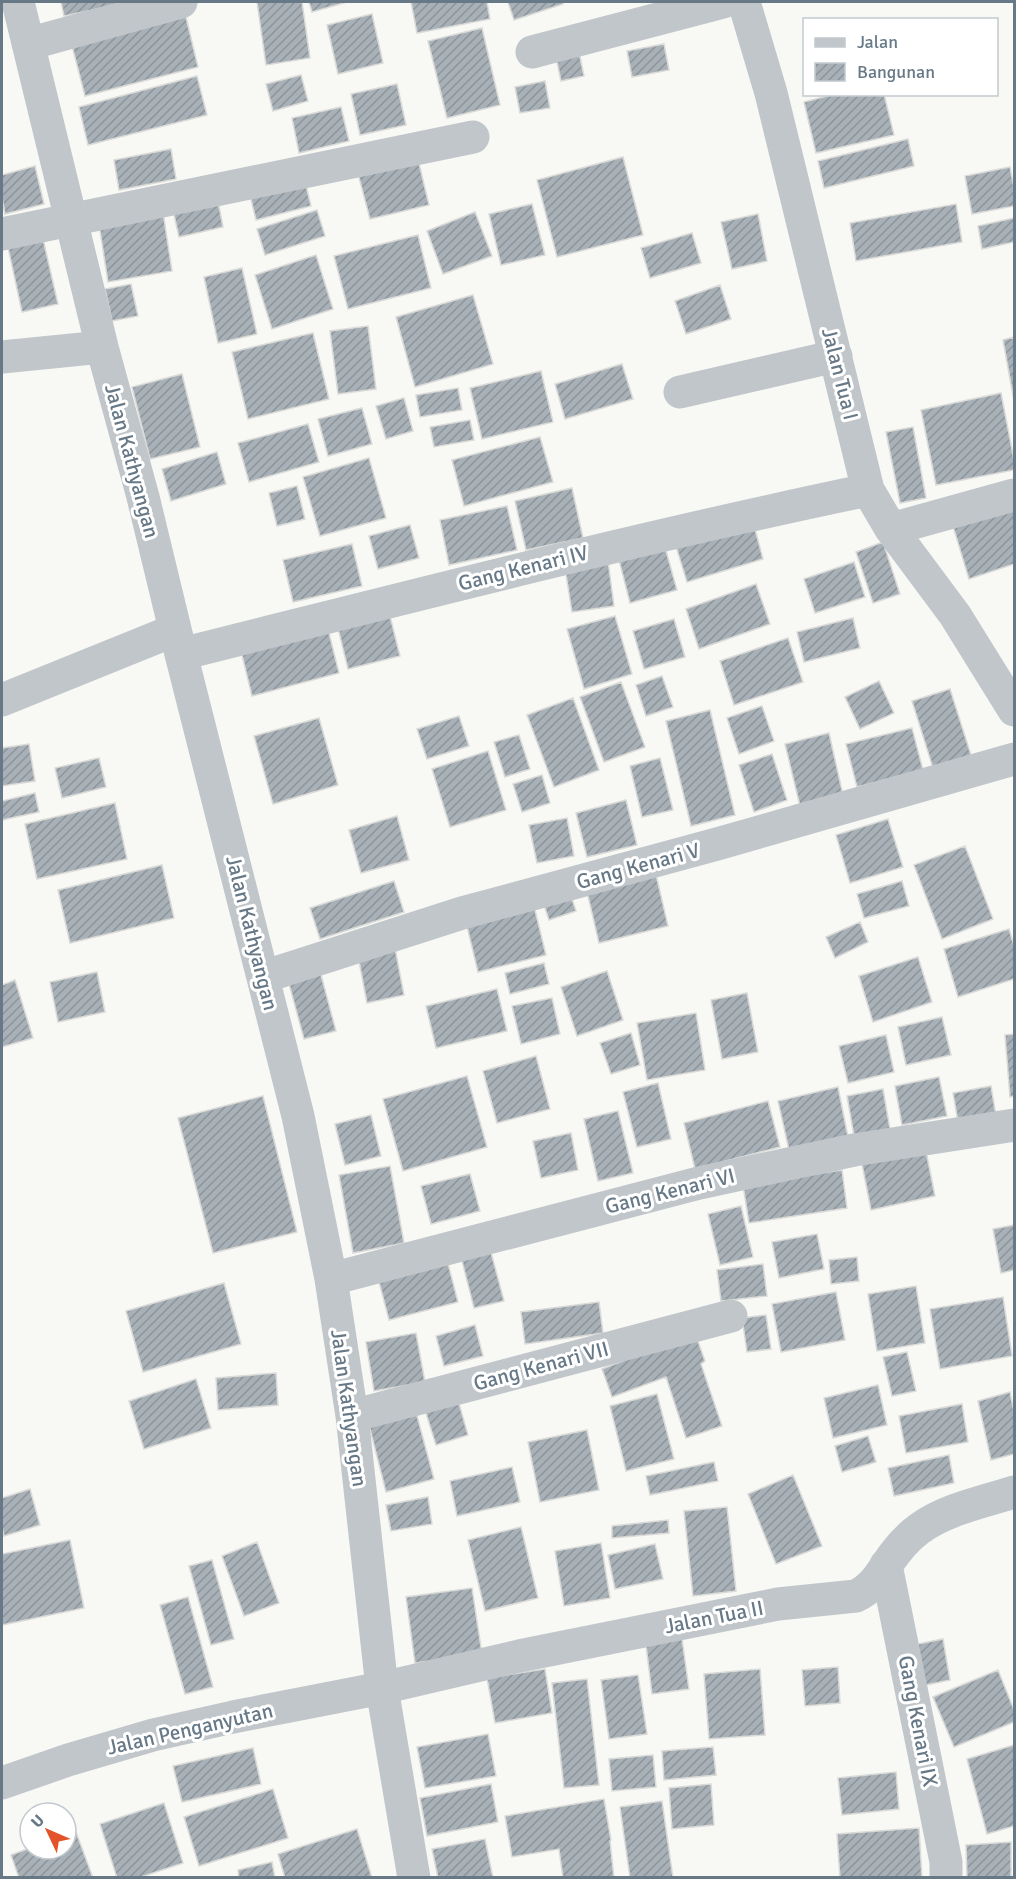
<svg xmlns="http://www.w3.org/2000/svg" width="1016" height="1879" font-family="Signika,sans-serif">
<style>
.building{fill:url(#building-hatch);stroke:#dadad8;stroke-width:1.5}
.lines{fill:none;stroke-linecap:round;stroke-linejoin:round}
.minor{stroke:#c1c6ca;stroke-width:33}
.labels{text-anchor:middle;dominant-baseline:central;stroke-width:6;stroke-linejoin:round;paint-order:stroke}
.street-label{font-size:21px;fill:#677987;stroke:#fff}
</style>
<defs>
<pattern id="building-hatch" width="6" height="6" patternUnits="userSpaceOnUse" patternTransform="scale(1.5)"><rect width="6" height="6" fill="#a8b1b7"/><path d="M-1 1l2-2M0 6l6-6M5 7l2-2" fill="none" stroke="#8d959a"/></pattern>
</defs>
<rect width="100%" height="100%" fill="#f8f8f5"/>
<path class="building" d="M61,2H120L121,4L64,16Z
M257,2H302L310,58L266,65Z
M309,2H347L312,12Z
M411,2H487L490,19L417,33Z
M508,2H562L563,4L514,20Z
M184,9L198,67L85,96L70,38Z
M372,14L383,63L338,74L327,25Z
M482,28L500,105L447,118L428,41Z
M664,44L669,70L632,77L627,51Z
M579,52L584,76L561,81L556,57Z
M301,75L308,101L273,111L266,84Z
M197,76L207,115L88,145L79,107Z
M545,81L550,108L520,113L515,87Z
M397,84L406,125L360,135L351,94Z
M835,94H884L894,135L816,153L804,102Z
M341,107L349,141L299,153L292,118Z
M908,139L914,166L824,188L818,161Z
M171,149L176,179L119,190L114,160Z
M417,155L429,205L370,219L357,170Z
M623,157L643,235L557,257L537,180Z
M35,166L44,204L5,214L2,198V175Z
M1010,167L1014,188V206L972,214L965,176Z
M304,177L311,206L256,220L249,191Z
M217,196L223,227L179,237L172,206Z
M532,204L545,255L501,265L489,214Z
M956,204L962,242L856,261L850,223Z
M317,210L325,236L265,255L257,229Z
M163,212L172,271L108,282L99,224Z
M475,212L492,256L443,274L427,231Z
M758,214L767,261L732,269L721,222Z
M1014,218V242L982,249L978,226Z
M41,230L58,304L22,312L6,238Z
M692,233L701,263L650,278L641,248Z
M418,235L431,288L348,309L334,256Z
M316,255L333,309L272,329L255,275Z
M242,268L257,334L218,343L204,277Z
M131,284L138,316L112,321L105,289Z
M720,285L731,319L686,334L675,301Z
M473,295L493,364L415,387L396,317Z
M368,326L376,389L338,394L330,331Z
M313,333L329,399L248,419L232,352Z
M1014,337V401L1003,340Z
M622,364L633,399L565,419L555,384Z
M541,371L553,422L482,439L470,388Z
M182,374L200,447L150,459L132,387Z
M458,388L462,410L420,417L416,395Z
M1001,393L1014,460V470L936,485L921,410Z
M404,398L413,431L386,439L376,406Z
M362,408L372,444L328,456L318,419Z
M470,420L474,440L434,447L430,427Z
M308,424L319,462L249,482L238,443Z
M913,427L926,498L900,503L886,432Z
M540,437L553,482L464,506L452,460Z
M217,452L226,484L171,501L162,469Z
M369,458L386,518L320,536L303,477Z
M297,486L305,519L277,526L269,493Z
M572,488L583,538L526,550L515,501Z
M1014,503V564L969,579L952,523Z
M507,506L517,550L449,565L440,520Z
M752,518L763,559L687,582L674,540Z
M410,525L419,558L378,569L369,536Z
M883,542L900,594L873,603L856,552Z
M352,544L362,586L293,602L283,560Z
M665,547L677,590L630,603L619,560Z
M608,561L614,606L572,612L565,568Z
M854,562L865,597L815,613L804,579Z
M756,584L770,624L699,649L686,609Z
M388,608L400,656L348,669L336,620Z
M615,616L632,674L584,689L567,629Z
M853,618L860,648L804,662L797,632Z
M674,619L685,657L644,669L633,631Z
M328,629L339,673L252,696L241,651Z
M788,638L803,682L734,705L720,661Z
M662,676L673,707L646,716L636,685Z
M879,681L894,713L860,729L845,697Z
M621,682L645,747L604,762L580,697Z
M950,689L971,755L933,768L912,701Z
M573,698L599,770L554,787L527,715Z
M762,706L774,741L739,754L727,718Z
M710,710L735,815L691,826L666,721Z
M459,716L469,746L427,759L417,729Z
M319,718L338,785L273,804L254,736Z
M912,728L923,770L857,787L846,744Z
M829,733L843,795L800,806L785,744Z
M519,735L530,769L505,777L494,742Z
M29,744L35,781L2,786V748Z
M488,751L506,810L450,827L432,769Z
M772,754L787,800L754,812L739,765Z
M99,758L106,787L62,798L55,768Z
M660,758L673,810L642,817L630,766Z
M542,775L550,803L522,812L513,784Z
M35,793L39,812L2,820V801Z
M626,800L637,845L587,857L576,813Z
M115,803L127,859L37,879L25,824Z
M397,816L409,860L361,873L349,830Z
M567,818L574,856L537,863L529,825Z
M888,819L903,867L850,883L836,835Z
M965,846L993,919L942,939L914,865Z
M162,865L174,918L70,943L58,890Z
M654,866L668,926L599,943L585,883Z
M394,881L404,912L320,939L310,908Z
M902,881L909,906L864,918L857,894Z
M568,887L576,911L549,920L541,896Z
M533,902L546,955L478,972L465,918Z
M860,922L868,942L835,958L826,937Z
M1009,929L1014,946V979L958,997L944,949Z
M395,948L404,995L367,1003L358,956Z
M918,957L932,1002L873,1022L859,976Z
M544,963L549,984L510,994L505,973Z
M320,971L336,1031L304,1039L288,980Z
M607,971L623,1020L577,1036L561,987Z
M97,972L105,1012L58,1022L50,982Z
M15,980L33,1038L2,1047V985Z
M497,989L507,1031L436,1048L426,1006Z
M747,993L758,1052L722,1059L711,1000Z
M552,998L560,1034L521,1044L512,1006Z
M696,1013L705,1070L647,1080L637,1023Z
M942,1017L951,1055L906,1065L898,1027Z
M631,1033L640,1065L611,1074L600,1043Z
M1014,1034V1096L1010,1097L1005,1035Z
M886,1035L894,1072L848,1083L839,1046Z
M536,1056L550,1109L497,1123L483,1071Z
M467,1076L487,1147L403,1171L383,1099Z
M939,1077L947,1116L902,1125L895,1086Z
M658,1083L671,1139L637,1147L623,1092Z
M991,1086L996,1116L958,1122L953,1093Z
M838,1087L848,1137L789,1150L778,1101Z
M883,1089L890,1129L854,1136L847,1096Z
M263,1096L297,1232L213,1253L178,1118Z
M768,1101L780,1147L695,1169L684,1123Z
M618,1111L633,1173L598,1181L584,1119Z
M371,1115L381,1156L345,1165L335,1124Z
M571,1133L578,1170L541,1178L533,1141Z
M925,1146L935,1196L871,1210L861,1159Z
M390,1166L404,1243L353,1253L339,1175Z
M842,1170L847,1208L749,1223L743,1185Z
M470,1174L480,1211L431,1224L421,1186Z
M741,1206L753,1257L720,1265L708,1214Z
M1014,1225V1270L1001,1273L993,1229Z
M817,1234L824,1269L779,1278L772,1242Z
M488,1241L504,1301L474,1308L459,1249Z
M446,1256L458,1302L389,1320L377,1274Z
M857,1257L859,1281L831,1284L829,1260Z
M763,1264L767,1296L721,1301L717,1270Z
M224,1283L241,1344L143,1372L126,1311Z
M916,1286L925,1343L877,1351L868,1294Z
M836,1292L845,1340L781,1352L772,1304Z
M1003,1297L1012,1356L940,1369L930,1309Z
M599,1302L603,1333L525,1344L521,1312Z
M766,1315L771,1349L747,1352L742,1318Z
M475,1325L483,1356L444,1366L436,1336Z
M416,1333L425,1382L374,1391L366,1342Z
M695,1333L705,1361L701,1364L722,1426L686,1438L666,1377L612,1397L602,1369Z
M907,1352L916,1391L892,1396L883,1357Z
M276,1373L278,1405L218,1410L216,1378Z
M196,1379L211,1428L144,1449L129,1401Z
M878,1385L887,1425L833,1438L824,1398Z
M1010,1392L1014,1412V1454L991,1460L978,1401Z
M657,1394L674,1459L626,1471L610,1406Z
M458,1400L468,1435L436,1445L425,1410Z
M962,1404L968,1442L906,1453L899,1416Z
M416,1412L434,1479L386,1492L369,1425Z
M587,1430L599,1490L540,1502L528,1442Z
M868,1436L876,1462L842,1472L835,1446Z
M949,1455L954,1483L894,1496L888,1468Z
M714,1462L718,1481L650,1495L646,1476Z
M512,1467L520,1502L457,1516L450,1481Z
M793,1475L822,1546L776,1564L748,1494Z
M30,1489L40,1525L4,1536L2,1527V1498Z
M428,1497L432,1524L391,1531L386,1505Z
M727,1507L736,1591L693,1596L684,1511Z
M668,1520L669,1533L612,1538V1526Z
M521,1527L538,1598L485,1611L468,1540Z
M70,1540L84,1608L2,1625V1554Z
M257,1542L279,1603L244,1616L222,1556Z
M601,1543L610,1598L564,1606L555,1551Z
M655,1544L663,1579L615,1589L608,1555Z
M212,1560L234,1639L211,1645L189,1566Z
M472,1588L482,1654L415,1663L406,1597Z
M188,1597L213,1687L185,1694L160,1605Z
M682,1639L689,1689L652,1694L646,1645Z
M943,1639L950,1680L921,1686L913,1645Z
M838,1667L840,1703L805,1706L802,1670Z
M545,1669L552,1713L495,1723L487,1678Z
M760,1669L765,1735L709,1739L704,1674Z
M998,1670L1014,1710V1722L954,1747L933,1697Z
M638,1675L647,1734L609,1739L601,1680Z
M587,1679L599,1785L564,1788L552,1683Z
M488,1734L496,1776L425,1788L417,1747Z
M1014,1745V1826L987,1834L967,1759Z
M713,1747L716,1775L664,1780L662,1751Z
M253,1748L261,1784L182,1802L173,1766Z
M653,1755L656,1787L612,1791L609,1759Z
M896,1772L899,1809L842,1815L838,1778Z
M491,1784L498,1822L427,1836L420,1798Z
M711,1784L714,1825L672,1829L669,1788Z
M273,1789L288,1838L199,1866L184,1817Z
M604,1799L611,1840L610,1841L614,1878H563L559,1849L512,1857L505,1816Z
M662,1801L673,1878H630L620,1807Z
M164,1803L183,1863L138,1878H117L100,1824Z
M919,1828L922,1878H840L837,1834Z
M357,1829L372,1878H285L278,1854Z
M76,1832L93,1878H19L11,1855L30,1848L66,1849V1835Z
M485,1839L493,1878H438L432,1849Z
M1011,1842V1878H967L966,1845Z
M272,1862L275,1878H239L238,1870Z"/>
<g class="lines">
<path class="minor" d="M18,2L102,347L143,497L181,654L298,1116L331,1279L352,1416L382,1688L414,1878
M744,2L771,93L868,490L891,529L955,615L1014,710
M28,44L181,2
M532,52L723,2
M2,234L473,137
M2,357L102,347
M680,392L836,356
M891,529L1014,495
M181,654C409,597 637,538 868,490
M2,700L175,630
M263,977L462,913L717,844L1014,759
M331,1279L699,1183L854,1150L1014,1125
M352,1416L731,1316
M886,1565L946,1862V1878
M2,1783L68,1760L153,1735L233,1717L382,1688L519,1656L778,1604L856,1596C876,1587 883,1568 896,1552C902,1544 911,1535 919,1529C946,1509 983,1502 1014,1492"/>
</g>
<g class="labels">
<g class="street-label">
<text transform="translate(840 374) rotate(76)">Jalan Tua I</text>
<text transform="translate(132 461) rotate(75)">Jalan Kathyangan</text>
<text transform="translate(523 568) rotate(-14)">Gang Kenari IV</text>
<text transform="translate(638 866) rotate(-15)">Gang Kenari V</text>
<text transform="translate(252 933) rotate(76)">Jalan Kathyangan</text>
<text transform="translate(670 1191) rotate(-14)">Gang Kenari VI</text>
<text transform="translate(541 1366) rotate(-15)">Gang Kenari VII</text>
<text transform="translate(349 1408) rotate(82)">Jalan Kathyangan</text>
<text transform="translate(714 1617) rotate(-11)">Jalan Tua II</text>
<text transform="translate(918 1721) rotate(79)">Gang Kenari IX</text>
<text transform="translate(190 1729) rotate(-13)">Jalan Penganyutan</text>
</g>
</g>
<rect width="1016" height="1879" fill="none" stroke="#677987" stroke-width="6"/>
<rect x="803" y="18" width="195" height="78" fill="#ffffff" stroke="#c2c9cf" stroke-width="1.5"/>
<rect x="815" y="38" width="30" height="9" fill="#c1c6ca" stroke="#c2c9cf" stroke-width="1.5"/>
<text x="857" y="48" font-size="18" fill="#677987">Jalan</text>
<rect x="815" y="63" width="30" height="18" fill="url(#building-hatch)" stroke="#c2c9cf" stroke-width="1.5"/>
<text x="857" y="78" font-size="18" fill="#677987">Bangunan</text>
<g transform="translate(48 1831) rotate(314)"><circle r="28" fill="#ffffff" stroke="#c2c9cf" stroke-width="1.5"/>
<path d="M0-4.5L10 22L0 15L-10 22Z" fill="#e4522a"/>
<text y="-9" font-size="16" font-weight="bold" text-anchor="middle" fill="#677987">U</text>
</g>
</svg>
